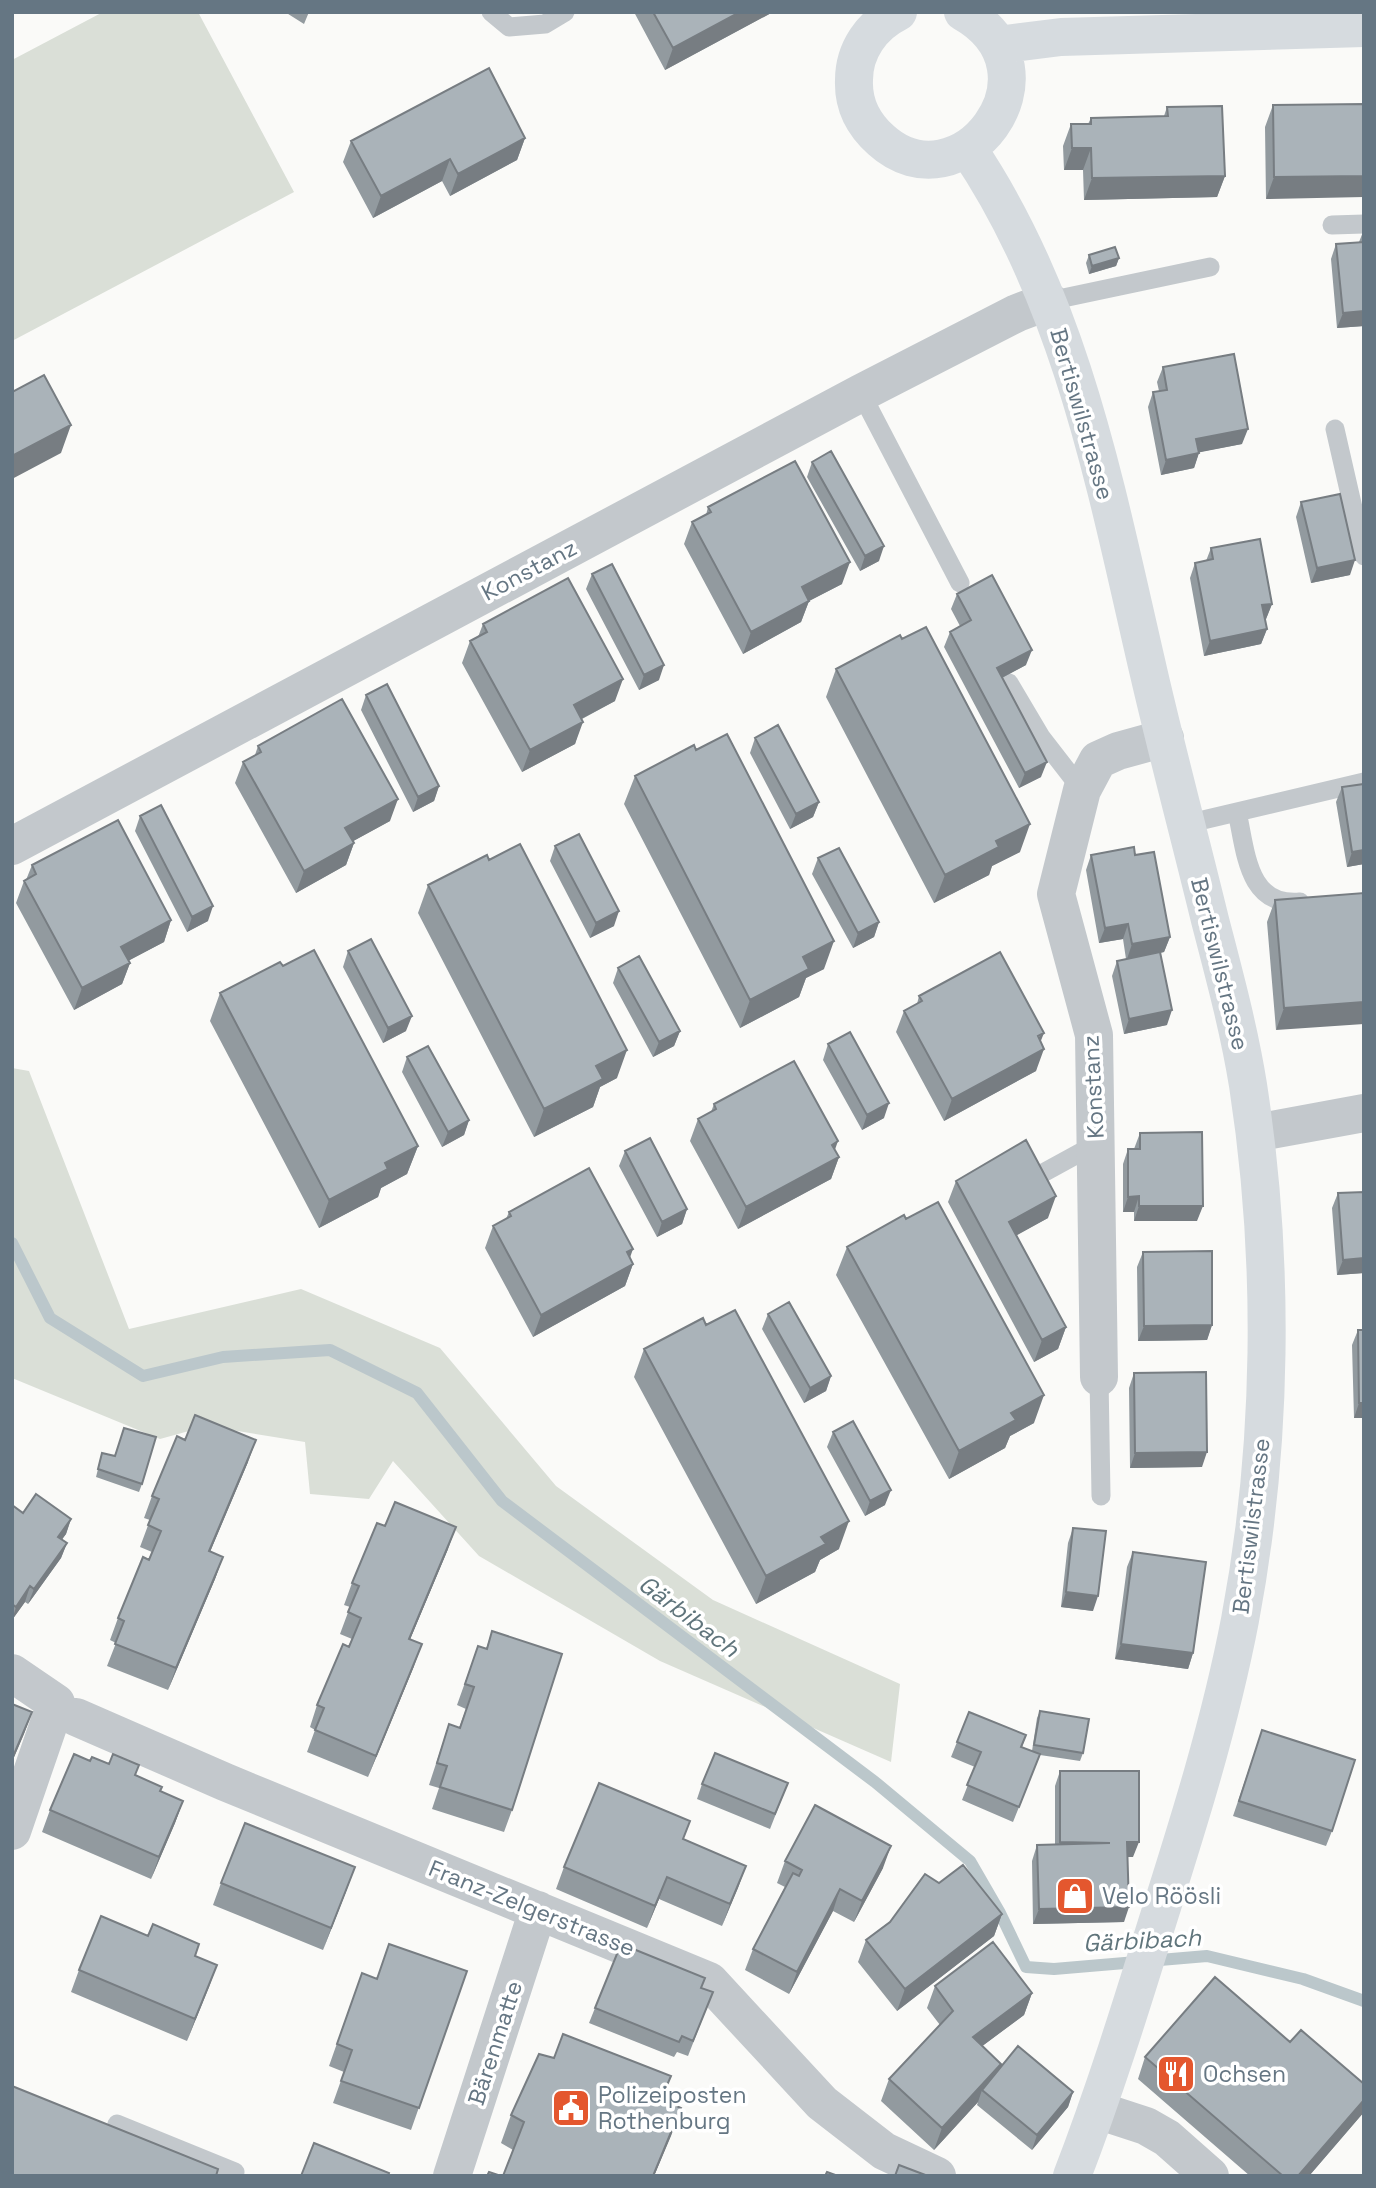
<svg xmlns="http://www.w3.org/2000/svg" width="1376" height="2188" font-family="'Space Grotesk',sans-serif">
<style>
.green{fill:#dadfd7}
.lines{fill:none;stroke-linecap:round;stroke-linejoin:round}
.stream{stroke:#bbc7cb;stroke-width:12}
.lane{stroke:#c3c8cc;stroke-width:19}
.street{stroke:#c3c8cc;stroke-width:38}
.secondary{stroke:#d6dbdf;stroke-width:38}
.wall{fill:#929a9f}
.shaded-wall{fill:#777d82}
.building{fill:#aab3b9;stroke:#777d82;stroke-width:2}
.labels{text-anchor:middle;dominant-baseline:central;stroke-width:7;stroke-linejoin:round;paint-order:stroke}
.street-label{font-size:23px;fill:#657683;stroke:#fff}
.poi-label{font-size:23px;fill:#657683;stroke:#fff;text-anchor:start}
.water-label{font-size:24px;font-style:italic;fill:#60757c;stroke:#fff}
</style>
<rect width="100%" height="100%" fill="#fafaf8"/>
<path class="green" d="M103,12H198L294,192L12,341V60Z
M12,1068L29,1071L129,1329L301,1289L440,1348L556,1486L713,1600L900,1684L891,1762L660,1661L479,1556L393,1461L369,1499L310,1494L305,1442L207,1426L160,1439L12,1378Z"/>
<g class="lines">
<path class="stream" d="M12,1243L50,1318L143,1376L223,1357L330,1350L417,1393L502,1501L875,1782L970,1861L1000,1913L1026,1967L1054,1969L1207,1956L1303,1979L1364,2001"/>
<path class="lane" d="M491,12L509,27L545,24L565,12
M1332,225L1364,224
M1049,301L1210,267
M861,393L960,583
M1335,429L1364,556
M1009,683L1041,737L1082,790
M1237,812C1246,851 1247,907 1300,902
M1186,824L1364,782
M1032,1179L1096,1144
M1099,1377L1101,1496
M117,2124L235,2172L233,2176"/>
<path class="street" d="M12,846L861,393L1017,313L1049,301
M1255,1133L1364,1113
M1099,1377L1094,1035L1056,894L1082,790L1098,760L1118,751L1165,738
M12,1673L56,1703L12,1831
M76,1717L225,1782L709,1981L822,2103L884,2151L937,2176
M1097,2110L1146,2126L1167,2138L1210,2176
M452,2176L538,1910"/>
<path class="secondary" d="M898,12C872,25 854,50 854,80C853,104 863,124 881,140C959,211 1069,72 963,12
M998,45L1061,37L1364,28
M968,149C1073,304 1107,494 1149,674C1168,756 1190,838 1210,920C1224,974 1239,1029 1248,1085C1275,1260 1273,1446 1240,1620C1220,1724 1188,1825 1156,1926C1130,2010 1104,2093 1072,2176"/>
</g>
<path class="wall" d="M285,12H309L304,24Z
M634,12H773L665,70Z
M1364,104L1266,199L1265,127L1273,105Z
M1167,107L1225,176L1217,197L1084,200L1083,170H1064L1063,146L1071,124H1088L1091,118L1164,116Z
M525,138L517,160L450,196L442,181L373,218L343,162L351,141Z
M1363,232L1364,326L1337,328L1331,259L1336,244L1359,242Z
M1089,255L1119,258L1116,266L1089,274L1086,263Z
M1163,367L1242,444L1199,452L1194,468L1161,475L1148,407L1153,392L1159,391L1157,382Z
M812,462L879,561L860,571L807,477Z
M1301,502L1350,575L1311,583L1296,517Z
M708,507L842,584L809,601L801,622L743,654L684,544L692,522L706,515Z
M1211,548L1272,604L1266,619H1265L1267,629L1261,644L1204,656L1190,578L1195,563L1206,561Z
M592,574L659,680L639,690L586,589Z
M957,594L1026,665L1002,678L1041,777L1019,788L944,647L950,632L960,626L951,609Z
M483,624L615,701L582,719L575,744L522,772L462,663L470,641L478,637Z
M836,669L1020,852L992,866L989,875L934,903L826,697Z
M366,695L439,786L434,801L413,812L361,710Z
M755,738L819,802L813,817L790,829L750,753Z
M258,746L390,821L353,841L354,843L346,865L296,893L235,783L243,762L255,755Z
M635,776L824,969L806,978L799,997L740,1028L624,804Z
M1364,784V864L1347,867L1336,802L1342,787Z
M140,816L208,921L187,932L135,831Z
M555,846L614,926L590,938L550,861Z
M1091,855H1135L1170,937L1164,952L1160,953L1167,1025L1124,1034L1112,976L1117,961L1126,959L1123,939L1099,943L1086,870Z
M818,858L879,922L874,937L853,948L812,874Z
M489,860L617,1078L600,1087L593,1107L534,1137L418,913L428,885Z
M32,865L171,920L164,942L129,960L130,963L122,984L74,1010L16,903L24,881L26,880Z
M1364,893L1276,1030L1267,922L1275,900Z
M348,951L406,1031L383,1043L343,967Z
M283,966L418,1146L407,1174L381,1188L378,1197L319,1228L210,1021L220,993Z
M618,968L680,1031L674,1046L653,1057L613,983Z
M919,996L1040,1042L1036,1071L944,1121L896,1032L904,1011L917,1004Z
M828,1044L884,1118L862,1130L823,1060Z
M407,1057L469,1120L464,1135L442,1147L402,1072Z
M714,1104L835,1150L839,1157L831,1179L738,1229L690,1141L698,1119L711,1112Z
M1140,1133L1197,1221H1134V1212H1123V1164L1128,1149H1134Z
M625,1151L687,1209L682,1224L657,1237L619,1166Z
M956,1181L1048,1218L1016,1235L1066,1327L1058,1349L1034,1362L948,1202Z
M1338,1193L1364,1273L1337,1275L1332,1208Z
M509,1212L630,1258L633,1264L625,1286L533,1337L485,1248L493,1226L506,1219Z
M847,1247L1034,1423L1010,1436L1005,1448L949,1479L836,1275Z
M1143,1252L1212,1325L1207,1340L1138,1341L1137,1267Z
M768,1314L831,1376L826,1391L804,1403L762,1329Z
M706,1325L839,1549L820,1560L815,1572L756,1604L634,1377L644,1349Z
M1358,1330H1364V1418H1354L1352,1345Z
M1134,1373L1202,1467L1130,1468L1129,1388Z
M833,1432L885,1505L865,1516L827,1447Z
M185,1440L248,1462L210,1552L223,1557L215,1579L168,1690L107,1666L116,1643L110,1640L118,1618L152,1552L140,1547L150,1520L144,1518L152,1496Z
M102,1453L115,1456L142,1484L139,1492L96,1477Z
M12,1505L23,1513L71,1519L66,1534L62,1539L67,1543L61,1558L28,1604L25,1602L12,1620Z
M1073,1528L1093,1611L1061,1607L1068,1543Z
M448,1549L410,1639L414,1666L368,1777L307,1752L315,1730L310,1727L317,1705L352,1639L340,1634L350,1607L344,1605L352,1583Z
M1133,1552L1193,1653L1188,1669L1115,1659L1127,1567Z
M492,1631L512,1810L504,1832L432,1809L439,1788L429,1785L449,1724L459,1728L466,1709L457,1705L478,1646L486,1649Z
M1040,1711L1083,1753L1080,1761L1040,1755L1013,1822L962,1800L975,1767L951,1757L969,1712L1026,1735L1022,1747L1032,1751L1037,1718Z
M1257,1745L1332,1831L1326,1846L1233,1816Z
M1060,1771L1133,1857H1128L1124,1922L1033,1924L1032,1861L1037,1845H1055V1786Z
M135,1775L160,1791L183,1801L175,1823L151,1879L42,1832L50,1810Z
M788,1783L770,1829L697,1799L702,1784Z
M684,1839L746,1866L722,1926L659,1899L647,1928L556,1889L564,1867Z
M785,1861L883,1868L854,1922L833,1911L789,1994L745,1970L753,1949L785,1887L777,1883Z
M221,1883L347,1889L323,1950L213,1905Z
M939,1883L1002,1914L994,1936L897,2011L858,1962L866,1940Z
M217,1965L187,2041L71,1992L79,1970Z
M467,1971L411,2130L333,2103L344,2072L329,2066L354,1995L377,1978Z
M935,1986L1032,1993L1024,2015L982,2046L1001,2064L998,2071L1073,2092L1068,2107L1032,2150L977,2105L978,2102L934,2150L881,2101L889,2079L940,2025L927,2008Z
M701,1988L713,1992L688,2056L677,2052L674,2057L589,2023L595,2008Z
M1290,2042L1364,2084V2112L1309,2176H1250L1138,2079L1145,2057Z
M663,2100L681,2108L654,2176H503L513,2150L501,2143L511,2115Z"/>
<path class="shaded-wall" d="M740,12H773L665,70L673,48Z
M525,138L517,160L450,196L458,174Z
M1072,148H1091L1083,170H1064Z
M450,159L442,181L373,218L381,196Z
M1225,176L1217,197L1084,200L1092,178Z
M1364,176V197L1266,199L1274,177Z
M1119,258L1116,266L1089,274L1092,266Z
M1364,311V326L1337,328L1343,313Z
M71,425L61,453L12,479V456Z
M1248,429L1242,444L1191,454L1196,439Z
M1199,453L1194,468L1161,475L1166,460Z
M884,546L879,561L860,571L865,556Z
M1355,560L1350,575L1311,583L1317,568Z
M850,562L842,584L809,601L801,622L743,654L751,632L802,587Z
M1272,604L1266,619L1257,620L1262,605Z
M1267,629L1261,644L1204,656L1210,641Z
M1032,650L1026,665L992,683L997,668Z
M664,665L659,680L639,690L644,675Z
M623,679L615,701L566,727L574,705Z
M583,722L575,744L522,772L530,750Z
M1047,762L1041,777L1019,788L1025,773Z
M439,786L434,801L413,812L418,797Z
M398,799L390,821L337,850L345,828Z
M819,802L813,817L790,829L796,814Z
M1030,824L1020,852L992,866L989,875L934,903L945,875L996,841Z
M354,843L346,865L296,893L304,871Z
M1364,850V864L1347,867L1352,852Z
M213,906L208,921L187,932L192,917Z
M619,911L614,926L590,938L596,923Z
M171,920L164,942L113,969L121,947Z
M879,922L874,937L853,948L858,933Z
M1128,924L1123,939L1099,943L1105,928Z
M1170,937L1164,952L1127,959L1132,944Z
M834,941L824,969L806,978L799,997L740,1028L750,1000L803,957Z
M130,963L122,984L74,1010L82,988Z
M1364,1002V1024L1276,1030L1284,1008Z
M1172,1010L1167,1025L1124,1034L1129,1019Z
M412,1016L406,1031L383,1043L388,1028Z
M680,1031L674,1046L653,1057L659,1042Z
M1044,1033L1036,1053L1044,1049L1036,1071L944,1121L952,1099Z
M627,1050L617,1078L600,1087L593,1107L534,1137L544,1109L596,1066Z
M889,1103L884,1118L862,1130L867,1115Z
M469,1120L464,1135L442,1147L448,1132Z
M838,1141L831,1161L839,1157L831,1179L738,1229L746,1207Z
M418,1146L407,1174L381,1188L378,1197L319,1228L329,1200L385,1163Z
M1056,1196L1048,1218L1001,1244L1009,1222Z
M1139,1196L1134,1212H1123L1128,1197Z
M1139,1206H1203L1197,1221H1134Z
M687,1209L682,1224L657,1237L662,1222Z
M633,1249L626,1269L633,1264L625,1286L533,1337L541,1315L627,1252Z
M1364,1258V1273L1337,1275L1343,1260Z
M1212,1325L1207,1340L1138,1341L1144,1326Z
M1066,1327L1058,1349L1034,1362L1042,1340Z
M831,1376L826,1391L804,1403L810,1388Z
M1044,1395L1034,1423L1010,1436L1005,1448L949,1479L959,1451L1011,1413Z
M1359,1403H1364V1418H1354Z
M256,1440L248,1462L201,1573L209,1551Z
M1207,1452L1202,1467L1130,1468L1135,1453Z
M891,1490L885,1505L865,1516L870,1501Z
M71,1519L66,1534L53,1552L58,1537Z
M849,1521L839,1549L820,1560L815,1572L756,1604L766,1576L821,1537Z
M456,1527L448,1549L401,1661L409,1639Z
M67,1543L61,1558L28,1604L34,1589Z
M223,1557L215,1579L168,1690L176,1668Z
M30,1586L25,1602L12,1620L16,1607Z
M1066,1592L1098,1596L1093,1611L1061,1607Z
M422,1644L414,1666L368,1777L376,1756Z
M1121,1644L1193,1653L1188,1669L1115,1659Z
M32,1712L24,1734L12,1762V1759Z
M183,1801L175,1823L151,1879L159,1857Z
M1060,1842L1110,1843L1055,1857Z
M1127,1842H1139L1133,1857H1122Z
M891,1846L883,1868L854,1922L862,1901Z
M746,1866L738,1888L722,1926L730,1904Z
M355,1867L347,1889L323,1950L331,1928Z
M667,1877L659,1899L647,1928L655,1906Z
M840,1889L833,1911L789,1994L797,1972Z
M1129,1907L1124,1922L1033,1924L1039,1909Z
M1002,1914L994,1936L897,2011L905,1989Z
M217,1965L209,1987L187,2041L195,2019Z
M1032,1993L1024,2015L965,2059L973,2037Z
M1001,2064L993,2086L982,2090L978,2102L934,2150L942,2128Z
M1073,2092L1068,2107L1032,2150L1037,2135Z
M1364,2100V2112L1309,2176H1298Z
M681,2108L671,2136L654,2176H653Z"/>
<path class="building" d="M653,12H740L673,48Z
M489,68L525,138L458,174L450,159L381,196L351,141Z
M1364,104V176L1274,177L1273,105Z
M1222,106L1225,176L1092,178L1091,148H1072L1071,124H1091V118L1168,116L1167,107Z
M1364,242V311L1343,313L1336,244Z
M1115,247L1119,258L1092,266L1089,255Z
M1234,354L1248,429L1196,439L1199,453L1166,460L1153,392L1167,390L1163,367Z
M44,375L71,425L12,456V392Z
M831,451L884,546L865,556L812,462Z
M795,461L850,562L802,587L809,601L751,632L692,522L711,512L708,507Z
M1340,494L1355,560L1317,568L1301,502Z
M1260,539L1272,604L1262,605L1267,629L1210,641L1195,563L1213,559L1211,548Z
M612,564L664,665L644,675L592,574Z
M992,575L1032,650L997,668L1047,762L1025,773L950,632L971,620L957,594Z
M568,578L623,679L574,705L583,722L530,750L470,641L487,632L483,624Z
M926,627L1030,824L996,841L999,847L945,875L836,669L900,635L902,639Z
M387,684L439,786L418,797L366,695Z
M342,699L398,799L345,828L354,843L304,871L243,762L261,752L258,746Z
M778,725L819,802L796,814L755,738Z
M727,734L834,941L803,957L809,969L750,1000L635,776L694,745L696,750Z
M1364,784V850L1352,852L1342,787Z
M161,805L213,906L192,917L140,816Z
M118,820L171,920L121,947L130,963L82,988L24,881L36,874L32,865Z
M579,834L619,911L596,923L555,846Z
M520,844L627,1050L596,1066L603,1079L544,1109L428,885L487,855L489,860Z
M1134,847L1135,855L1154,852L1170,937L1132,944L1128,924L1105,928L1091,855Z
M839,848L879,922L858,933L818,858Z
M1364,893V1002L1284,1008L1275,900Z
M371,939L412,1016L388,1028L348,951Z
M314,950L418,1146L385,1163L388,1169L329,1200L220,993L280,962L283,966Z
M1000,952L1044,1033L1038,1036L1044,1049L952,1099L904,1011L922,1001L919,996Z
M1160,952L1172,1010L1129,1019L1117,961Z
M639,956L680,1031L659,1042L618,968Z
M850,1032L889,1103L867,1115L828,1044Z
M428,1046L469,1120L448,1132L407,1057Z
M794,1061L838,1141L832,1145L839,1157L746,1207L698,1119L716,1109L714,1104Z
M1202,1132L1203,1206H1139V1196L1128,1197V1149H1140V1133Z
M650,1138L687,1209L662,1222L625,1151Z
M1026,1140L1056,1196L1009,1222L1066,1327L1042,1340L956,1181Z
M589,1168L633,1249L627,1252L633,1264L541,1315L493,1226L511,1216L509,1212Z
M1364,1192V1258L1343,1260L1338,1193Z
M938,1202L1044,1395L1011,1413L1016,1420L959,1451L847,1247L904,1215L906,1219Z
M1212,1251V1325L1144,1326L1143,1252Z
M789,1302L831,1376L810,1388L768,1314Z
M735,1310L849,1521L821,1537L826,1544L766,1576L644,1349L703,1318L706,1325Z
M1358,1330H1364V1403H1359Z
M1206,1372L1207,1452L1135,1453L1134,1373Z
M195,1415L256,1440L209,1551L223,1557L176,1668L115,1644L124,1621L118,1618L143,1557L149,1560L161,1531L148,1525L159,1499L152,1496L177,1436L185,1440Z
M853,1421L891,1490L870,1501L833,1432Z
M124,1428L156,1437L142,1484L98,1469L102,1453L115,1456Z
M36,1494L71,1519L58,1537L67,1543L34,1589L30,1586L16,1607L12,1604V1505L23,1513Z
M395,1502L456,1527L409,1639L422,1644L376,1756L315,1730L324,1708L317,1705L343,1644L349,1647L361,1618L348,1612L359,1586L352,1583L377,1523L385,1526Z
M1073,1528L1106,1531L1098,1596L1066,1592Z
M1133,1552L1206,1562L1193,1653L1121,1644Z
M492,1631L562,1654L512,1810L440,1787L447,1766L437,1763L449,1724L460,1728L474,1687L465,1684L478,1646L487,1649Z
M12,1704L32,1712L12,1759Z
M1040,1711L1089,1719L1083,1753L1034,1745Z
M969,1712L1026,1735L1021,1747L1040,1754L1019,1807L967,1785L981,1752L957,1742Z
M1262,1730L1355,1760L1332,1831L1239,1801Z
M715,1753L788,1783L775,1814L702,1784Z
M74,1754L90,1761L92,1757L109,1764L113,1754L139,1765L135,1775L162,1787L160,1791L183,1801L159,1857L50,1810Z
M1060,1771H1139V1842H1127L1129,1907L1039,1909L1037,1845L1110,1843L1060,1842Z
M599,1783L690,1821L683,1839L746,1866L730,1904L667,1877L655,1906L564,1867Z
M815,1805L891,1846L862,1901L840,1889L797,1972L753,1949L793,1873L799,1876L802,1870L785,1861Z
M245,1823L355,1867L331,1928L221,1883Z
M963,1865L1002,1914L905,1989L866,1940L890,1922L925,1874L939,1883Z
M101,1916L148,1936L153,1924L199,1944L195,1956L217,1965L195,2019L79,1970Z
M993,1942L1032,1993L973,2037L1001,2064L942,2128L889,2079L953,2011L935,1986Z
M389,1944L467,1971L419,2108L341,2081L352,2050L337,2044L362,1973L377,1979Z
M621,1944L705,1978L701,1988L713,1992L693,2041L682,2036L679,2042L595,2008Z
M1215,1977L1290,2042L1301,2030L1364,2084V2100L1298,2176H1283L1145,2057Z
M563,2034L671,2076L661,2099L681,2108L653,2176H503L524,2122L511,2115L539,2054L554,2058Z
M1018,2046L1073,2092L1037,2135L982,2090Z
M12,2086L218,2169L216,2176H12Z
M314,2143L389,2173L388,2176H301Z
M899,2165L928,2176H895Z
M489,2172L501,2176H487Z
M827,2172L838,2176H825Z"/>
<defs>
<symbol id="shop-square" viewBox="-11 -11 22 22"><rect x="-9" y="-9" width="18" height="18" rx="4" fill="#e4572e" stroke="#fff"/><path d="M-5-2.5h2.3a2.7 3.5 0 0 1 5.4 0H5L5.5 6h-11ZM-1.5-2.5h3a1.5 2.3 0 0 0-3 0Z" fill="#fff"/></symbol>
<symbol id="restaurant-square" viewBox="-11 -11 22 22"><rect x="-9" y="-9" width="18" height="18" rx="4" fill="#e4572e" stroke="#fff"/><path d="M-5-6h1v4h1v-4h1v4h1v-4h1v5L-1.5 .5V6h-2V.5L-5-1ZM5-6V6H3V1.5H1.5Q1.5-4 5-6Z" fill="#fff"/></symbol>
<symbol id="civic-square" viewBox="-11 -11 22 22"><rect x="-9" y="-9" width="18" height="18" rx="4" fill="#e4572e" stroke="#fff"/><path d="M-.6-6.5H3V-4.5H.6V-3L4-1V1h2V6H-6V1h2V-1L-.6-3ZM-1.2 2.5V6h2.4V2.5Z" fill="#fff"/></symbol>
</defs>
<g fill-rule="evenodd">
<use href="#shop-square" x="1053" y="1874" width="44" height="44"/>
<use href="#restaurant-square" x="1154" y="2052" width="44" height="44"/>
<use href="#civic-square" x="549" y="2086" width="44" height="44"/>
</g>
<g class="labels">
<g class="street-label">
<text transform="translate(1082 414) rotate(74)">Bertiswilstrasse</text>
<text transform="translate(529 570) rotate(-28)">Konstanz</text>
<text transform="translate(1220 964) rotate(76)">Bertiswilstrasse</text>
<text transform="translate(1093 1087) rotate(-93)">Konstanz</text>
<text transform="translate(1251 1526) rotate(-83)">Bertiswilstrasse</text>
<text transform="translate(532 1908) rotate(22)">Franz-Zelgerstrasse</text>
<text transform="translate(495 2043) rotate(-72)">Bärenmatte</text>
</g>
<g class="poi-label">
<text x="1102" y="1896">Velo Röösli</text>
<text x="1203" y="2074">Ochsen</text>
<text x="598" y="2095">Polizeiposten<tspan x="598" dy="26">Rothenburg</tspan></text>
</g>
<g class="water-label">
<text transform="translate(689 1616) rotate(37)">Gärbibach</text>
<text transform="translate(1142 1940) rotate(-3)">Gärbibach</text>
</g>
</g>
<rect width="1376" height="2188" fill="none" stroke="#657683" stroke-width="28"/>
</svg>
